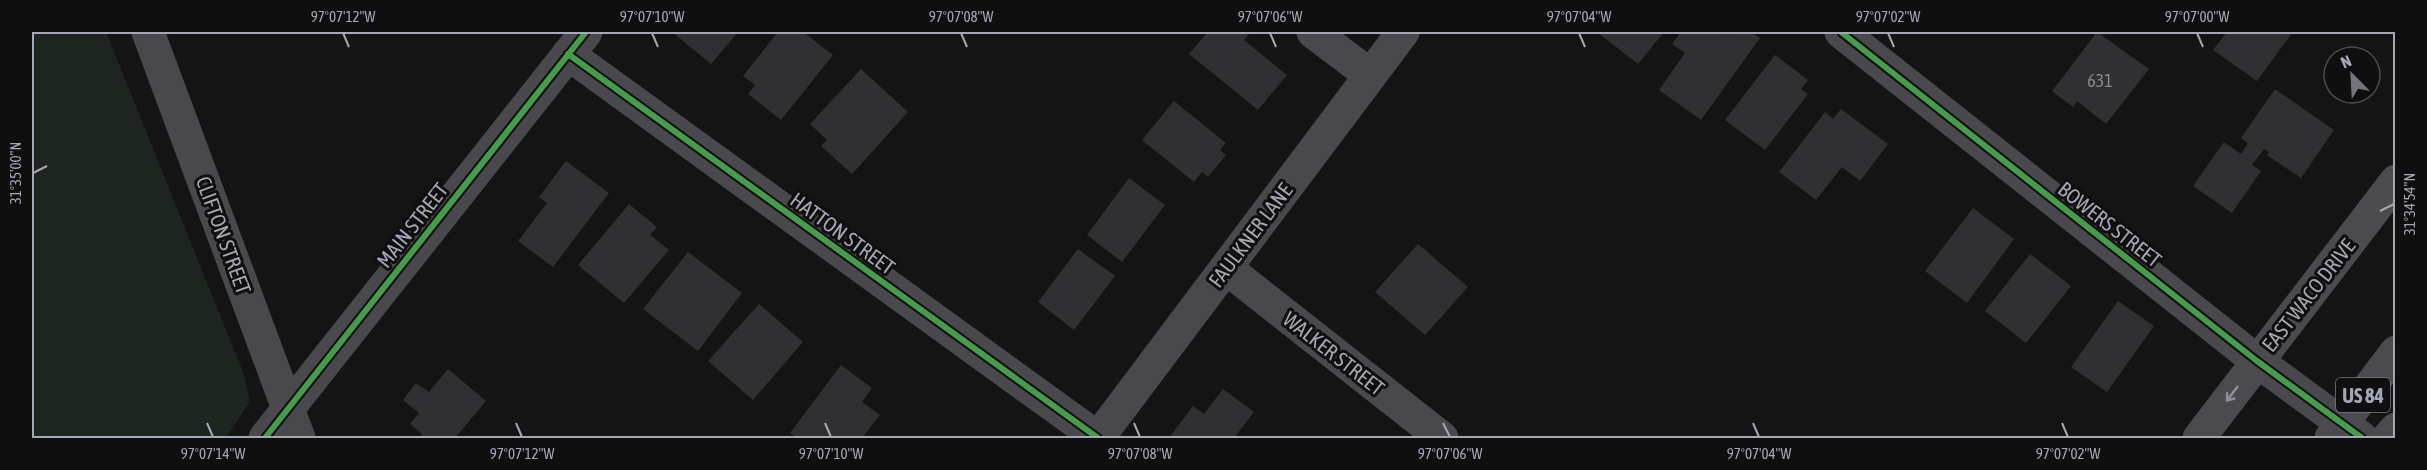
<svg xmlns="http://www.w3.org/2000/svg" width="2427" height="470" font-family="'Asap Condensed',sans-serif">
<style>
.green{fill:#1e2520}
.building{fill:#303033}
.lines{fill:none;stroke-linecap:round;stroke-linejoin:round}
.minor{stroke:#49494d;stroke-width:33}
.major{stroke:#4b4b4f;stroke-width:33}
.major-bridge{stroke:#4b4b4f;stroke-width:33}
.cycleway-casing{stroke:#0f0f10;stroke-width:10}
.cycleway{stroke:#469c4c;stroke-width:6}
.oneway{stroke:#8f909c}
.ticks{fill:none;stroke:#a6a7b5;stroke-width:2}
.labels{text-anchor:middle;dominant-baseline:central;stroke-width:6;stroke-linejoin:round;paint-order:stroke}
.number-label{font-size:18px;fill:#888994}
.shield{fill:#0f0f10;stroke:#797984;stroke-width:1.5}
.shield-label{font-size:20px;font-weight:bold;fill:#a6a7b5}
.street-label{font-size:21px;fill:#a6a7b5;stroke:#0f0f10}
.neatline{fill:none;stroke:#a6a7b5;stroke-width:2}
.ticks-label{font-size:15px;text-anchor:middle;fill:#a6a7b5}
</style>
<rect width="100%" height="100%" fill="#141415"/>
<path class="green" d="M32,32H106L243,372L250,401L226,438H32Z"/>
<path class="building" d="M672,32H738L711,64Z
M778,32H803L833,55L781,120L748,94L755,85L743,76Z
M1208,32H1246L1249,34L1244,40L1287,75L1258,110L1189,54Z
M1597,32H1664L1638,64Z
M1681,32H1724L1728,35L1731,32H1751L1760,38L1701,120L1659,90L1685,53L1672,44Z
M2097,32L2149,69L2106,124L2077,101L2073,107L2052,91Z
M2227,32H2293L2257,81L2213,50Z
M1775,55L1808,80L1801,89L1808,94L1765,150L1725,120Z
M861,69L908,112L852,174L821,146L827,140L810,124Z
M2275,89L2334,130L2301,178L2267,155L2269,152L2264,149L2252,165L2261,171L2232,213L2193,186L2224,142L2241,154L2248,143L2241,138Z
M1174,101L1226,143L1220,150L1226,155L1208,177L1202,172L1194,182L1142,140Z
M1841,109L1888,144L1860,181L1842,167L1816,200L1779,172L1825,112L1833,119Z
M566,161L609,193L553,267L518,241L547,203L539,197Z
M1129,178L1165,205L1122,262L1087,235Z
M629,204L657,227L650,235L669,250L624,303L578,265Z
M1973,208L2014,239L1967,303L1925,271Z
M1418,244L1468,287L1425,335L1375,292Z
M1078,249L1115,276L1074,330L1038,302Z
M688,252L742,293L698,351L643,309Z
M2030,254L2071,286L2026,343L1985,311Z
M2118,301L2154,326L2107,392L2071,367Z
M759,304L803,342L753,400L708,361Z
M841,365L872,388L862,402L880,415L862,438H797L790,433Z
M448,369L486,401L455,438H419L422,434L410,424L419,413L403,400L416,383L429,392Z
M1223,389L1254,412L1234,438H1169L1193,406L1204,414Z"/>
<g class="lines">
<path class="minor" d="M148,32L299,438
M1313,32L1370,75
M1841,32L2257,361L2362,438
M568,54L1098,438
M1226,268L1442,438
M265,438L586,32
M1098,438L1403,32"/>
<path class="major" d="M2199,438L2396,181
M2388,438L2396,429"/>
<path class="major-bridge" d="M2331,438L2396,352"/>
<defs>
<path id="cycleway" d="M1841,32L2257,361L2362,438
M568,54L1098,438
M265,438L586,32"/>
</defs>
<use href="#cycleway" class="cycleway-casing"/>
<use href="#cycleway" class="cycleway"/>
</g>
<defs><path id="oneway-shaft" d="M-6 0H5M1.5-3L5.5 0L1.5 3" fill="none" stroke-width="1.6" stroke-linecap="round" stroke-linejoin="round" transform="scale(1.5)"/></defs>
<use class="oneway" href="#oneway-shaft" transform="translate(2232 394) rotate(127)"/>
<path class="ticks" d="M343,33L349,47M652,33L658,47M961,33L967,47M1270,33L1276,47M1579,33L1585,47M1888,33L1894,47M2197,33L2203,47M33,173L47,166M2380,211L2394,204M207,423L213,437M516,423L522,437M825,423L831,437M1134,423L1140,437M1443,423L1450,437M1753,423L1759,437M2062,423L2068,437"/>
<g class="labels">
<g class="number-label">
<text x="2100" y="80">631</text>
</g>
<rect class="shield" x="2336" y="378" width="54" height="34" rx="4.5"/>
<g class="shield-label">
<text x="2363" y="395">US 84</text>
</g>
<g class="street-label">
<text transform="translate(2110 224) rotate(38)">BOWERS STREET</text>
<text transform="translate(412 225) rotate(-52)">MAIN STREET</text>
<text transform="translate(843 233) rotate(36)">HATTON STREET</text>
<text transform="translate(224 235) rotate(70)">CLIFTON STREET</text>
<text transform="translate(1250 235) rotate(-53)">FAULKNER LANE</text>
<text transform="translate(2308 295) rotate(-52)">EAST WACO DRIVE</text>
<text transform="translate(1334 353) rotate(38)">WALKER STREET</text>
</g>
</g>
<rect width="2427" height="470" fill="none" stroke="#0f0f10" stroke-width="66"/>
<g transform="translate(2352 75) rotate(336)"><circle r="28" fill="#0f0f10" stroke="#4b4c52" stroke-width="1.5"/>
<path d="M0-4.5L10 22L0 15L-10 22Z" fill="#73747d"/>
<text y="-9" font-size="16" font-weight="bold" text-anchor="middle" fill="#a6a7b5">N</text>
</g>
<rect x="33" y="33" width="2361" height="404" class="neatline"/>
<g class="ticks-label">
<text x="343" y="22">97°07'12"W</text>
<text x="652" y="22">97°07'10"W</text>
<text x="961" y="22">97°07'08"W</text>
<text x="1270" y="22">97°07'06"W</text>
<text x="1579" y="22">97°07'04"W</text>
<text x="1888" y="22">97°07'02"W</text>
<text x="2197" y="22">97°07'00"W</text>
<text transform="translate(16 173) rotate(-90)" y="5">31°35'00"N</text>
<text transform="translate(2410 204) rotate(-90)" y="5">31°34'54"N</text>
<text x="213" y="459">97°07'14"W</text>
<text x="522" y="459">97°07'12"W</text>
<text x="831" y="459">97°07'10"W</text>
<text x="1140" y="459">97°07'08"W</text>
<text x="1450" y="459">97°07'06"W</text>
<text x="1759" y="459">97°07'04"W</text>
<text x="2068" y="459">97°07'02"W</text>
</g>
</svg>
